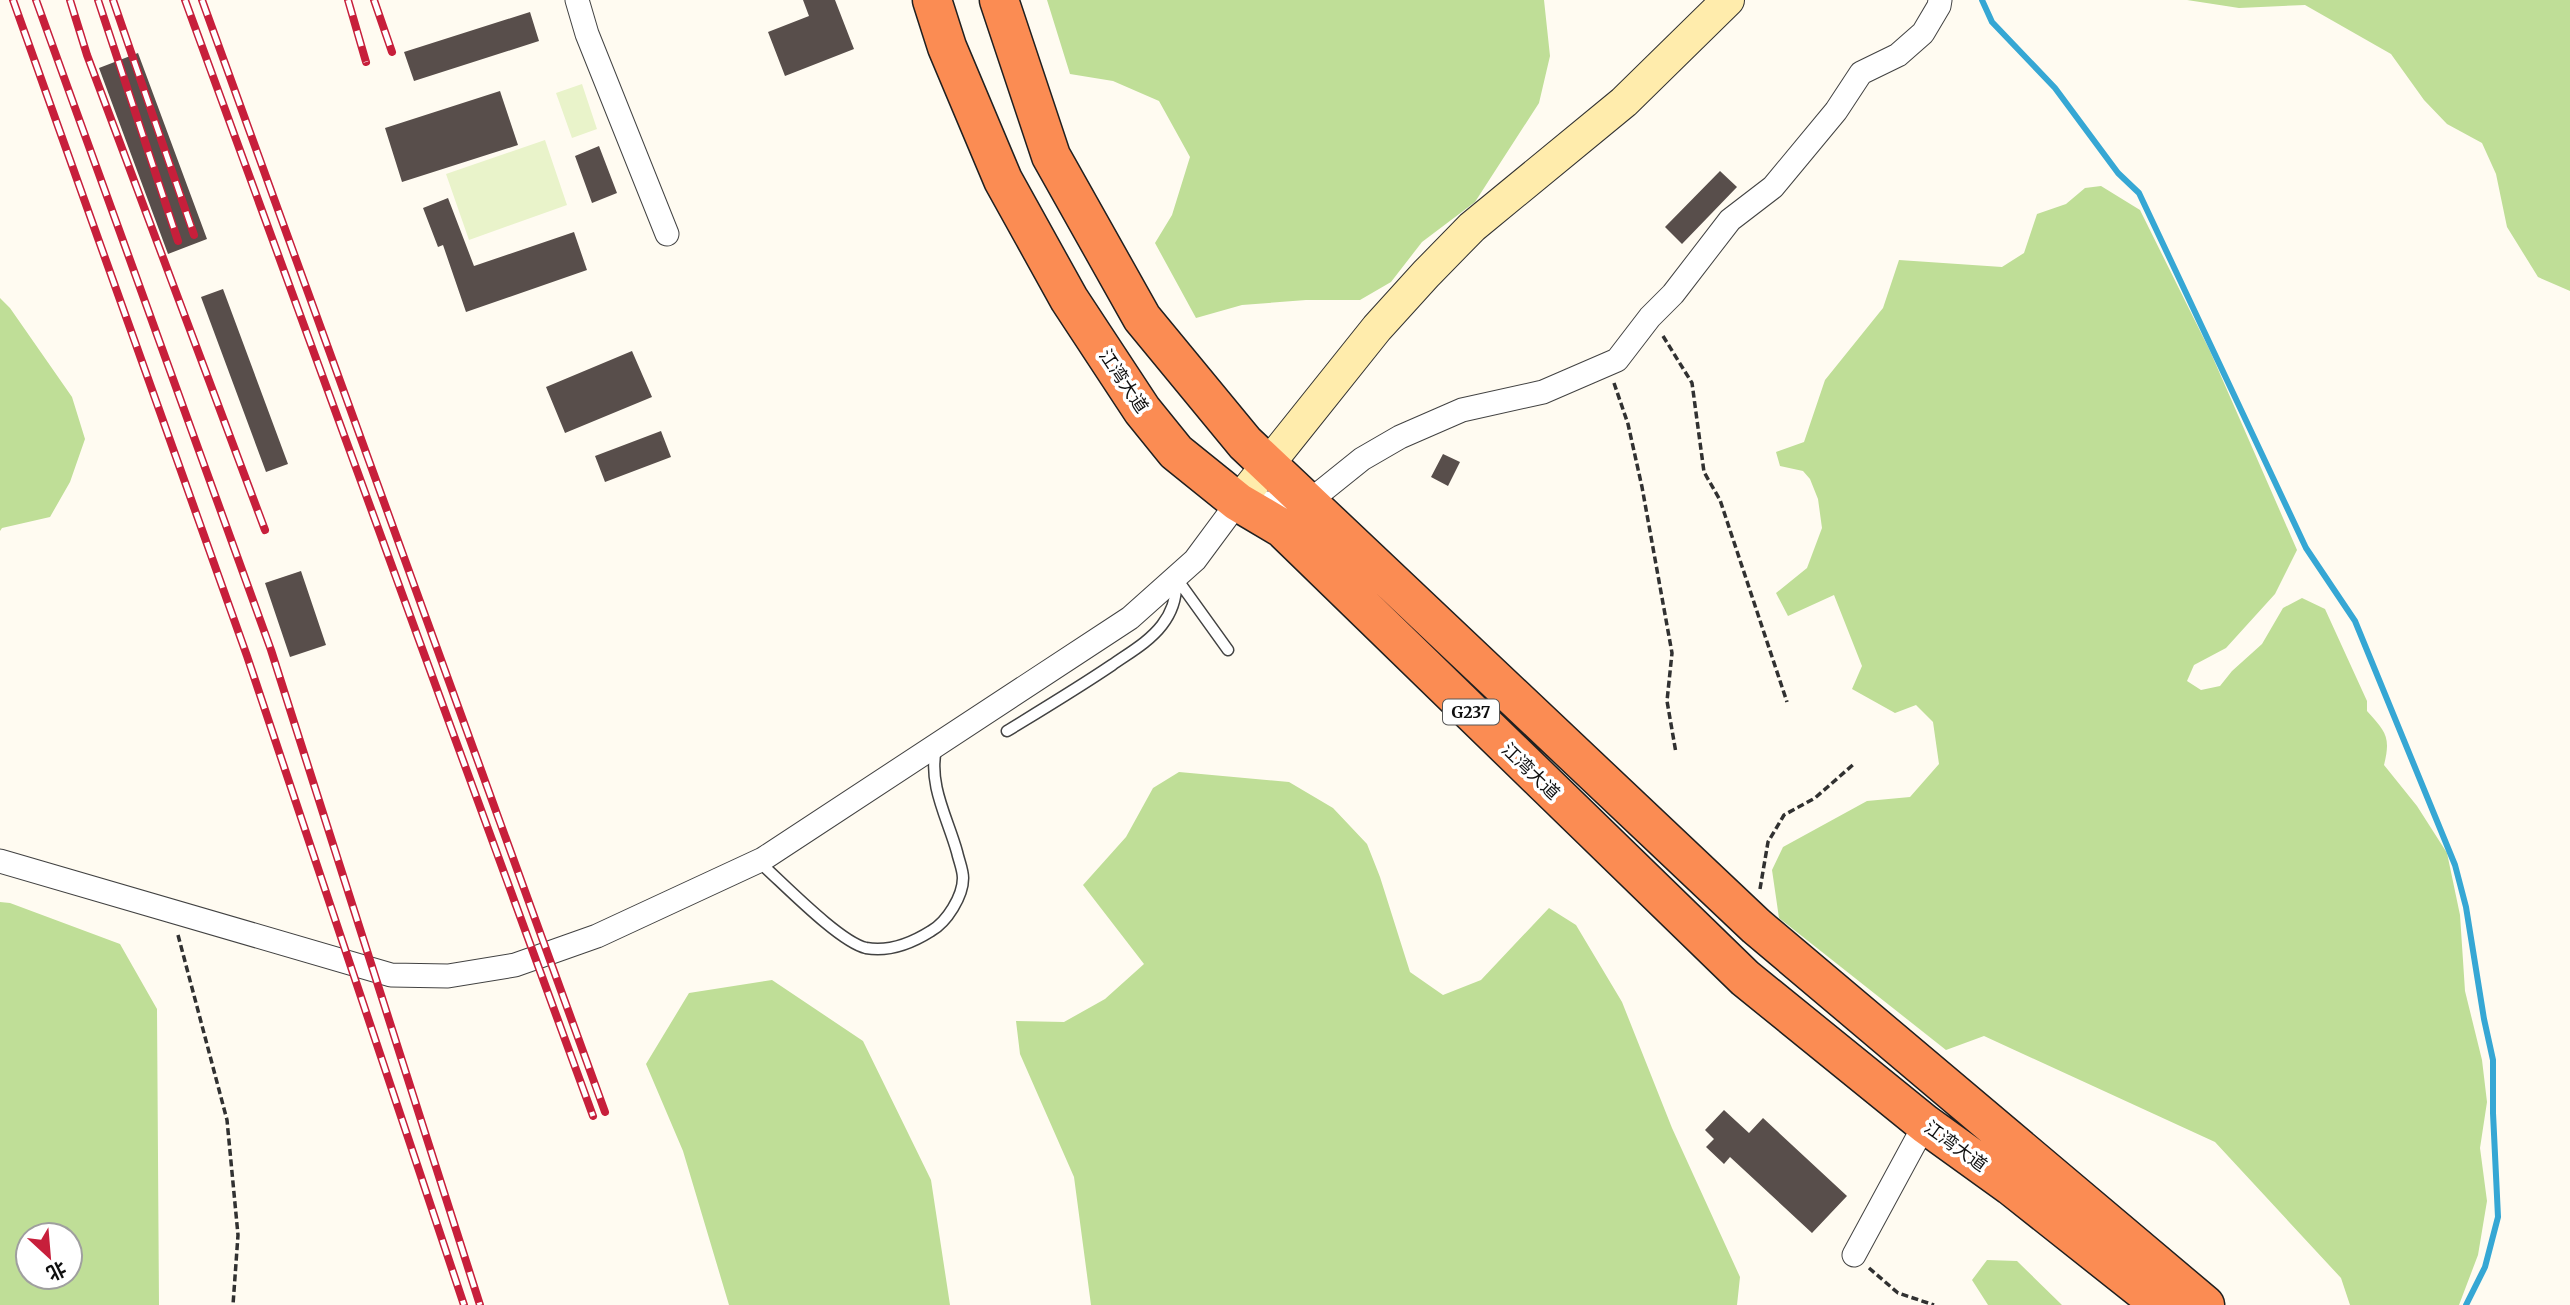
<svg xmlns="http://www.w3.org/2000/svg" width="2570" height="1305" font-family="Merriweather,'Noto Sans SC',serif">
<style>
.forest{fill:#bfde97;fill-rule:evenodd}
.pitch{fill:#e9f3ca}
.lines{fill:none;stroke-linecap:round;stroke-linejoin:round}
.stream{stroke:#36a7d4;stroke-width:6}
.building{fill:#584e4b}
.lane-casing{stroke:#424242;stroke-width:13}
.street-casing{stroke:#424242;stroke-width:25}
.secondary-casing{stroke:#313131;stroke-width:34}
.highway-casing{stroke:#202020;stroke-width:41}
.path{stroke:#313131;stroke-width:3.5;stroke-dasharray:7 3.5;stroke-linecap:butt}
.lane{stroke:#fff;stroke-width:10}
.street{stroke:#fff;stroke-width:23}
.secondary{stroke:#ffecac;stroke-width:32}
.highway{stroke:#fb8c53;stroke-width:38}
.rail-casing{stroke:#c71f3b;stroke-width:8}
.rail{stroke:#fff;stroke-width:5;stroke-dasharray:16;stroke-linecap:butt}
.labels{text-anchor:middle;dominant-baseline:central;stroke-width:7;stroke-linejoin:round;paint-order:stroke}
.shield{fill:#fff;stroke:#575757;stroke-width:2}
.shield-label{font-size:16px;font-weight:bold;fill:#0f0f0f}
.street-label{font-size:18px;fill:#0f0f0f;stroke:#fff}
</style>
<rect width="100%" height="100%" fill="#fffbf1"/>
<path class="forest" d="M1047,0H1544L1550,56L1539,103L1475,202L1422,242L1391,282L1360,300H1306L1242,305L1196,318L1155,243L1172,215L1190,157L1159,101L1113,81L1070,74Z
M2187,0H2570V291L2538,277L2507,227L2496,174L2482,143L2447,124L2424,100L2391,54L2305,5L2239,8Z
M2101,186L2140,210L2210,351L2297,550L2275,594L2226,648L2194,665L2187,681L2201,690L2220,686L2232,671L2262,644L2283,608L2302,598L2325,609L2367,701V711C2386,732 2391,737 2384,765L2417,806L2447,853L2460,915L2465,991L2482,1060L2487,1102L2480,1148L2487,1201L2478,1255L2459,1305H2350L2341,1278L2215,1142L1984,1036L1946,1050L1779,918L1772,870L1783,847L1867,801L1910,797L1939,764L1933,722L1916,705L1895,713L1852,689L1862,666L1834,595L1788,616L1776,593L1807,568L1822,528L1818,499L1810,479L1803,471L1780,466L1776,452L1804,442L1825,380L1883,308L1899,260L2002,267L2024,253L2037,214L2066,204L2085,188Z
M0,298L10,308L72,397L85,439L70,482L50,517L2,528L0,531Z
M1179,772L1289,782L1333,808L1367,844L1380,877L1410,972L1443,995L1481,980L1549,908L1576,925L1622,1002L1672,1128L1740,1277L1737,1305H1091L1074,1177L1020,1054L1016,1021L1064,1022L1105,999L1144,964L1083,885L1126,837L1153,788Z
M0,902L10,903L120,944L157,1009L159,1305H0ZM28,1235H70V1277H28Z
M772,980L863,1041L931,1180L950,1305H729L683,1151L646,1064L689,993Z
M1987,1260L2017,1261L2062,1305H1988L1972,1280Z"/>
<path class="pitch" d="M582,84L597,129L572,138L556,93Z
M545,140L567,205L469,240L446,174Z"/>
<g class="lines">
<path class="stream" d="M1982,0L1992,22L2055,88L2118,173L2139,193L2306,548L2355,621L2455,865L2466,907L2484,1019L2493,1060V1113L2498,1217L2485,1267L2466,1305"/>
</g>
<path class="building" d="M803,0H835L854,49L785,76L768,32L809,16Z
M530,12L539,41L414,81L404,52Z
M138,53L207,239L168,254L99,68Z
M500,91L518,145L402,182L385,128Z
M599,146L617,193L592,203L575,156Z
M1720,171L1737,187L1682,244L1665,227Z
M448,198L474,266L574,232L587,270L466,312L443,245L438,247L423,208Z
M223,289L288,464L266,472L201,297Z
M632,351L652,397L565,433L546,387Z
M661,431L671,457L605,482L595,456Z
M1443,454L1460,462L1448,486L1431,477Z
M301,571L326,645L290,657L265,583Z
M1724,1110L1749,1133L1763,1118L1847,1196L1812,1233L1730,1157L1724,1164L1706,1147L1714,1139L1705,1130Z"/>
<g class="lines">
<defs>
<path id="lane" d="M1177,579L1228,650
M1007,731C1043,709 1078,688 1112,665C1129,653 1149,642 1162,625C1172,612 1177,596 1176,580
M758,861C781,881 839,942 866,948C888,952 912,943 931,931C947,922 963,896 963,878C963,870 959,861 957,852C948,819 928,785 936,749"/>
<path id="street" d="M577,0L587,34L667,234
M0,861L391,975L448,976L515,965L597,936L763,859L1130,618L1195,560L1238,502L1306,504L1362,459L1400,437L1462,410L1543,392L1617,360L1650,317L1673,294L1730,220L1773,187L1836,111L1861,73L1898,55L1923,33L1939,6L1940,0
M1854,1255L1925,1124"/>
<path id="secondary" d="M1238,502L1377,328L1426,274L1472,227L1624,102L1728,0"/>
<path id="highway" d="M932,0L947,47L1003,180L1069,299L1142,410L1176,452L1238,502L1282,528L1745,978L1925,1124L2011,1186L2161,1305
M999,0L1051,156L1142,318L1245,443L1756,926L2205,1305"/>
</defs>
<use href="#lane" class="lane-casing"/>
<use href="#street" class="street-casing"/>
<use href="#secondary" class="secondary-casing"/>
<use href="#highway" class="highway-casing"/>
<path class="path" d="M1663,336L1692,383L1704,472L1720,500L1787,702
M1614,383L1628,424L1642,487L1672,653L1667,701L1676,753
M1760,889L1768,842L1784,815L1815,798L1855,763
M178,935L227,1120L238,1235L233,1305
M1869,1268L1898,1293L1934,1305"/>
<use href="#lane" class="lane"/>
<use href="#street" class="street"/>
<use href="#secondary" class="secondary"/>
<use href="#highway" class="highway"/>
<defs>
<path id="rail" d="M13,0L247,656L464,1305
M36,0L271,650L480,1305
M70,0L87,55L265,530
M98,0L178,241
M113,0L194,235
M185,0L593,1116
M202,0L605,1112
M348,0L366,62
M374,0L392,52"/>
</defs>
<use href="#rail" class="rail-casing"/>
<use href="#rail" class="rail"/>
</g>
<g class="labels">
<rect class="shield" x="1443" y="699.5" width="56" height="25" rx="5"/>
<g class="shield-label">
<text x="1471" y="712">G237</text>
</g>
<g class="street-label">
<text transform="translate(1124 381) rotate(56)">江湾大道</text>
<text transform="translate(1531 771) rotate(44)">江湾大道</text>
<text transform="translate(1956 1146) rotate(36)">江湾大道</text>
</g>
</g>
<g transform="translate(49 1256) rotate(154)"><circle r="33" fill="#ffffff" stroke="#9f9f9f" stroke-width="2"/>
<path d="M0-5L12 26L0 18L-12 26Z" fill="#c71f3b"/>
<text y="-10" font-size="19" font-weight="bold" text-anchor="middle" fill="#0f0f0f">北</text>
</g>
</svg>
